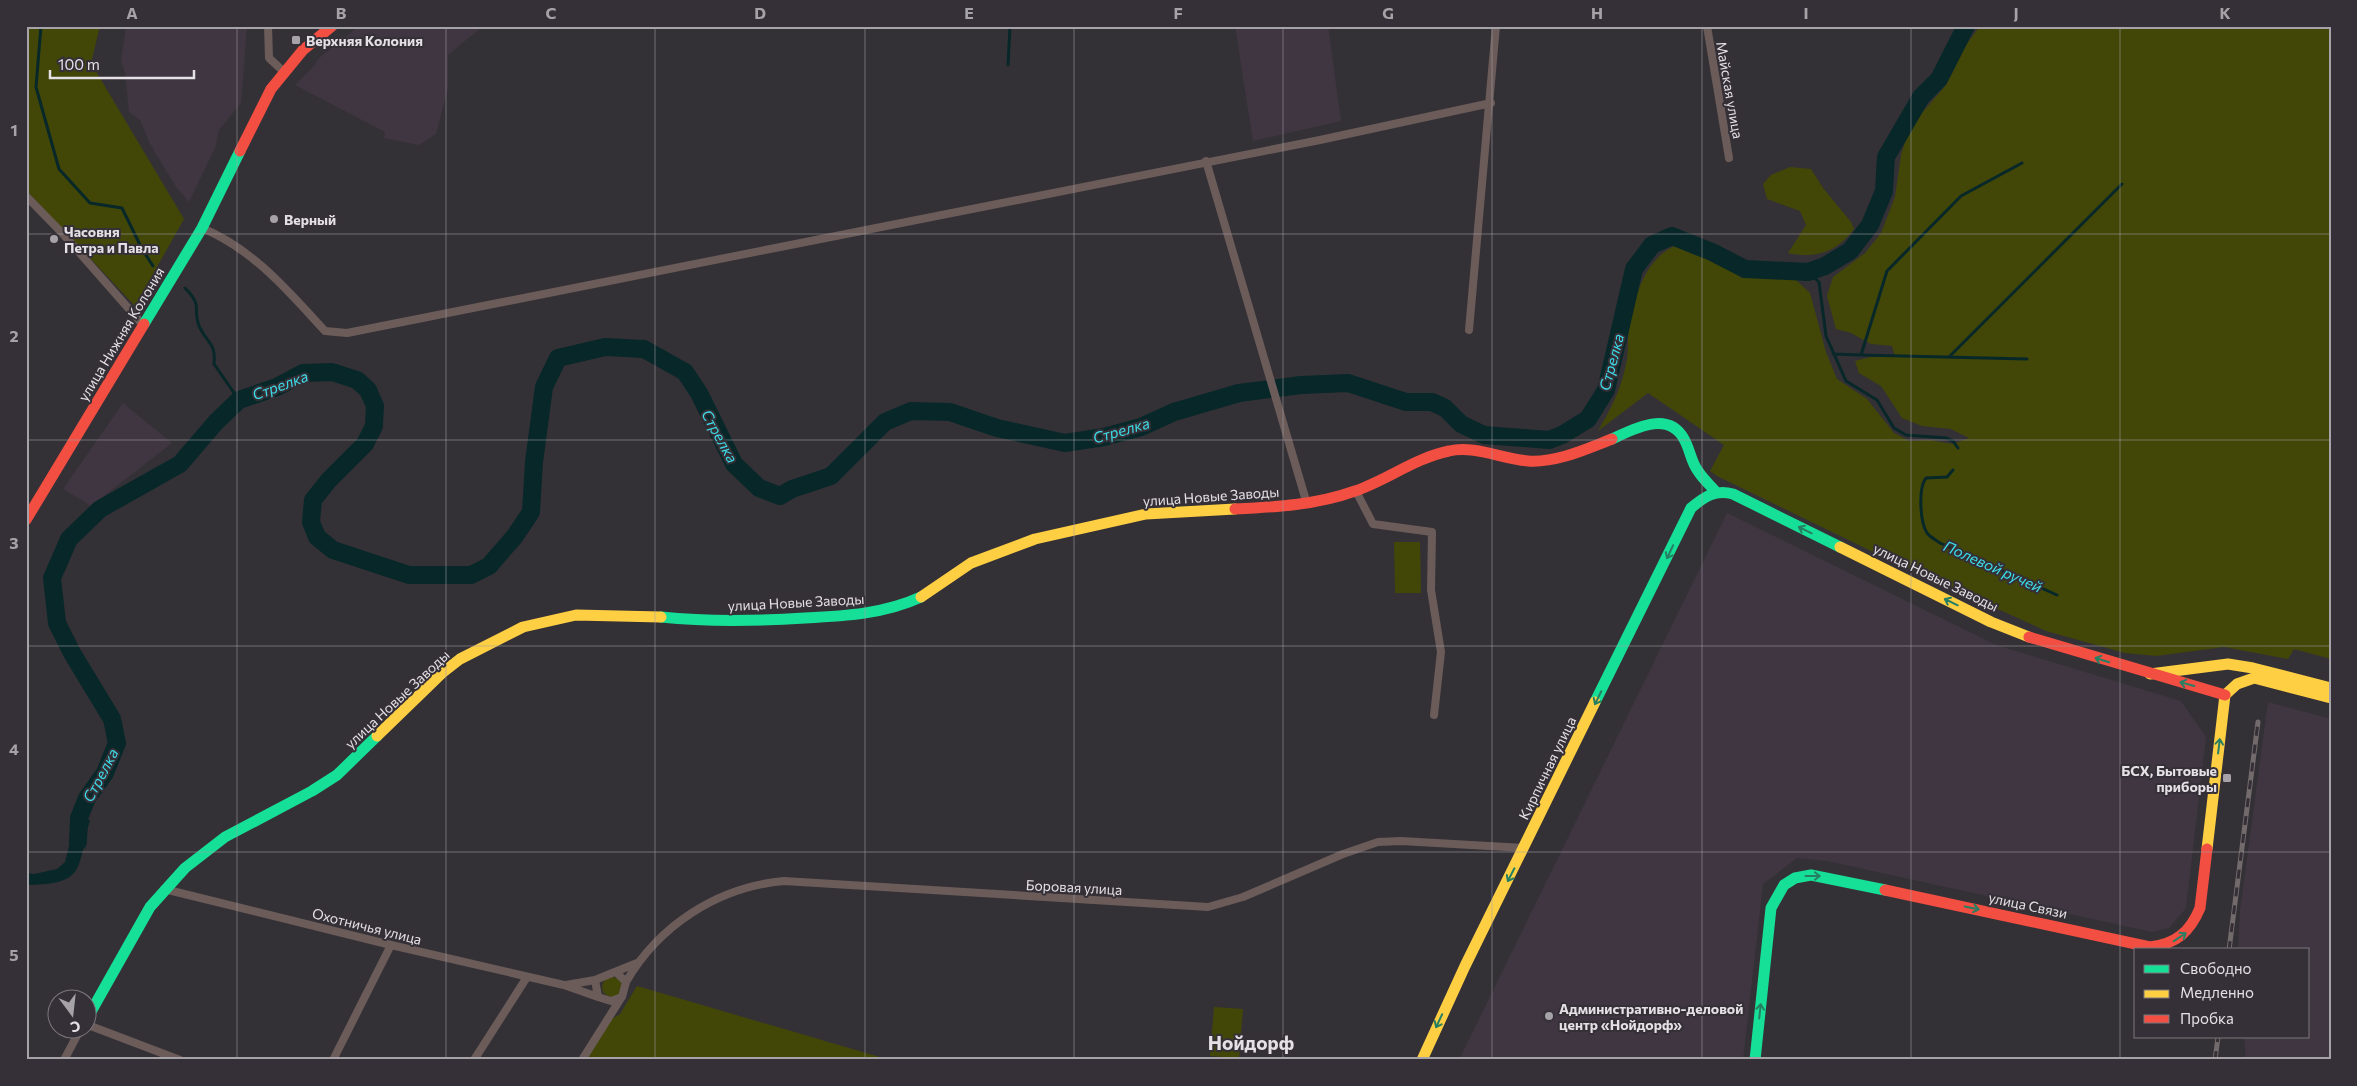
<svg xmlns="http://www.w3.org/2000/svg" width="2357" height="1086" font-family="Commissioner,sans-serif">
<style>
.built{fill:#3f3642}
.green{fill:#424707}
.water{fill:#072729}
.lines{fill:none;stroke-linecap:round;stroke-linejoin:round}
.stream{stroke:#072729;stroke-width:3}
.river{stroke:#072729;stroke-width:18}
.street{stroke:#6b5c5a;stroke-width:8}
.fast{stroke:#16e098;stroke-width:11}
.slow{stroke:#ffcf43;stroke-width:11}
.jam{stroke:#f24e42;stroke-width:11}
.rail-casing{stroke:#736a6b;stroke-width:5}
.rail{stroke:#353037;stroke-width:3;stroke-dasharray:9;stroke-linecap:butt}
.oneway{stroke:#277f63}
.grid{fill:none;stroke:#a6a3a8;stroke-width:1;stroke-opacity:0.55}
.poi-dot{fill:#a6a3a8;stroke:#353037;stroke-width:2}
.labels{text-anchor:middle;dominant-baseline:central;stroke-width:4;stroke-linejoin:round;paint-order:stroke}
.poi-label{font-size:14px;font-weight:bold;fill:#e4e0e5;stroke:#353037;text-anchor:start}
.street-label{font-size:14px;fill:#e4e0e5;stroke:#353037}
.water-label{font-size:15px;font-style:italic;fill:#3cdde8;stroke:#353037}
.district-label{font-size:19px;font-weight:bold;fill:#e4e0e5;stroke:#353037}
.neatline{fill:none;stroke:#a6a3a8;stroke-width:2}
.grid-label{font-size:16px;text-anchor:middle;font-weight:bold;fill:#a6a3a8}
</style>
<rect width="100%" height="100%" fill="#343136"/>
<path class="built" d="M126,26H247L241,103L219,130L215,148L189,202L176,187L150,144L140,120L129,112L125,73L121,61Z
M359,26H483L448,55V88L436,134L419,145L384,138L385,132L295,85L313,67L319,58Z
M1235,26H1328L1341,121L1253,141Z
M123,403L172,443L91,506L63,489Z
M1727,513L1996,645L2181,701L2206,737L2186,908L2169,928L2152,932L1827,861L1797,858L1763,884L1743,1060H1459Z
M2268,702L2331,719V1060H2246L2244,1037H2308V950H2238L2240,911Z"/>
<path class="green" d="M26,26H100L91,63L184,219L135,306L26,190Z
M1980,26H2331V659L2294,649L2288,659L2224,647L2156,656L2125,653L2046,631L1871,551L1717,476L1710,471L1724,445L1648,393L1598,431C1611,409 1621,389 1626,364C1629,353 1627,341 1629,329C1633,300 1645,258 1675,246L1725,266L1742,278L1769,274L1796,280L1810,293L1826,352L1837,379L1867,399L1894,433L1909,441L1929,440L1953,444L1969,438L1951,429L1922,426L1902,418L1881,386L1859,373L1855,361L1871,357H1895L1892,346L1871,344L1851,333L1836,329L1827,296L1833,277L1865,253L1881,233L1895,197L1901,155L1910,127L1946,85L1966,45Z
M1790,167L1811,169L1823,188L1851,222L1854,229C1837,252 1816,259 1788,253L1806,225L1800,211L1767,199L1763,184L1771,175Z
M1394,542H1420L1421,593H1395Z
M602 987a10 10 0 1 1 20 0a10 10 0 1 1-20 0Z
M637,986L890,1060H586L610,1020L620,1014Z
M1214,1007L1243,1009L1239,1058L1210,1056Z"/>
<path class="water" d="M73,817L90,820C76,870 87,884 26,885V873L34,874L57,869L65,862L74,826Z"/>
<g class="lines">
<path class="stream" d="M41,26L36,87L59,169L90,203L122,208L142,249L153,266
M1008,65L1010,26
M1808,272L1819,282L1826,336L1846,381L1877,400L1894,428L1906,435L1946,438L1953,441L1958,448
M185,288C205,308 191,310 200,328C208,344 216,343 214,364L239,400
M1833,354L1861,355L1887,271L1961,196L2022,163
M1861,355L2027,359
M1949,357L2122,184
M1953,470L1947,477L1926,478C1918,488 1920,522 1927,533C1930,537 1936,540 1940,543L2057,595"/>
<path class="river" d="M78,842L79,818L87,798L105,773L117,743L112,719L72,653L57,623L52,578L69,539L100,509L180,464L216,422L239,400L277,387L303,373L332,372L357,380L368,390L375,406L374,426L365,444L329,480L313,500L311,522L317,537L333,550L409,575H471L489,566L515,536L531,512L534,462L544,387L558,358L605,347L644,349L685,372L699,393L734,464L759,488L780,496L792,489L831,476L885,422L911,411L950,412L997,428L1065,443L1104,437L1141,427L1174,412L1239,393L1301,385L1348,383L1406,402H1432L1445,408L1461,424L1484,435L1549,440L1562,435L1588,419L1606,390L1634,269L1652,245L1672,236L1712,252L1745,269L1808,272L1825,266L1850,251L1870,225L1884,191L1886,157L1921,97L1939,79L1966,26"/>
<path class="street" d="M268,26L269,58L283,71
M1707,26L1729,158
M1206,161L1307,504
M26,196L63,234L144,326
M202,228C253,249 288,291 325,331L347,333L1320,140L1491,103
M1469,330L1496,26
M1357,493L1373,524L1432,532L1431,590L1441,652L1434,715
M164,889L391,945L564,985L598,997
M616,972L626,982L622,997L611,1001L598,997L595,980L637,963
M626,982C659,925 718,887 784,881L1208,907L1243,897L1343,854L1378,842L1401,841L1524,848
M566,985L595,980
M88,1025L180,1060
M64,1060L81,1028
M333,1060L391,945
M474,1060L527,977
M582,1060L621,998"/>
<path class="fast" d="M144,324L202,228L240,151
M1612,439C1634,429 1668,410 1684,439C1690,449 1691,462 1698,471C1703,479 1710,485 1716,492
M661,617C709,622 757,621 805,618C845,616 884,614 921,597
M1595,702L1691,508C1704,497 1715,489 1733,494L1840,547
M88,1017L150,907L185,868L225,837L312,791L337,775L377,736
M1755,1060L1771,908L1784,885L1795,878L1811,875L1885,890"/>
<path class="slow" d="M1840,547L1991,622L2029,637
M921,597L971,563L1035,539L1146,514L1235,509
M2150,674L2228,664L2253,668L2331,688
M377,736L442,673L460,659L523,627L576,615L661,617
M2207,849L2225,695L2237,684L2254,678L2331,698
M1422,1060L1465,966L1595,702"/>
<path class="jam" d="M240,151L271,89L303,50L332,26
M1235,509C1276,507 1316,505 1355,491C1387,480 1415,458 1449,451C1474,445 1503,459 1528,461C1556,463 1586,449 1612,439
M26,520L144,324
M2029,637L2225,695
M1885,890L2150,947C2176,944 2190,932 2200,908L2207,849"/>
<defs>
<path id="rail" d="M2229,950L2258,722
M2215,1060L2218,1037"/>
</defs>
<use href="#rail" class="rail-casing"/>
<use href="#rail" class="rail"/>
</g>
<defs><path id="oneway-shaft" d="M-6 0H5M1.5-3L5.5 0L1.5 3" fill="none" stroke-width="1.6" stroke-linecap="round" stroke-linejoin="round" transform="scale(1.25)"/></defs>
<g class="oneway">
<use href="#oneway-shaft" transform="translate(1805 530) rotate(-154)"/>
<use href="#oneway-shaft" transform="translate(1670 552) rotate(115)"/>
<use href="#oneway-shaft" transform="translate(1951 602) rotate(-154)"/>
<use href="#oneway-shaft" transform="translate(2102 660) rotate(-163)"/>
<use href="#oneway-shaft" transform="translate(2187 684) rotate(-165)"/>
<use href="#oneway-shaft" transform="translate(1598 698) rotate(116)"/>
<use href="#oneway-shaft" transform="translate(2219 746) rotate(-83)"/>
<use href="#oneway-shaft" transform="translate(1511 875) rotate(117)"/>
<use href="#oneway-shaft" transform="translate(1813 876)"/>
<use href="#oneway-shaft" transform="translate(1972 908) rotate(12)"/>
<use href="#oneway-shaft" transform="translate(2180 937) rotate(-34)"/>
<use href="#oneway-shaft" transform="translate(1760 1011) rotate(-84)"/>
<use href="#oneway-shaft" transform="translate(1439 1021) rotate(115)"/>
</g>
<path class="grid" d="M237,26V1060M446,26V1060M655,26V1060M865,26V1060M1074,26V1060M1283,26V1060M1492,26V1060M1702,26V1060M1911,26V1060M2120,26V1060M26,234H2331M26,440H2331M26,646H2331M26,852H2331"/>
<g class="poi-dot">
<rect x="291" y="35" width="10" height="10" rx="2.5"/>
<circle cx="274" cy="219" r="5"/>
<circle cx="54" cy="239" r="5"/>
<rect x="2222" y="773" width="10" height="10" rx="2.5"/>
<circle cx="1549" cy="1016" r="5"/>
</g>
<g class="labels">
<g class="poi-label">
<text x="306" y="40">Верхняя Колония</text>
<text x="284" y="219">Верный</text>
<text x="64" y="231">Часовня<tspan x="64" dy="16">Петра и Павла</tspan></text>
<text x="2217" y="770" text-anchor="end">БСХ, Бытовые<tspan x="2217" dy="16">приборы</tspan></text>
<text x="1559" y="1008">Административно-деловой<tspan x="1559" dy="16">центр «Нойдорф»</tspan></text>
</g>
<g class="street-label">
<text transform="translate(1730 90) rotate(80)">Майская улица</text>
<text transform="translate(121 334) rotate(-59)">улица Нижняя Колония</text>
<text transform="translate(1211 496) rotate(-4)">улица Новые Заводы</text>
<text transform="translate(1936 577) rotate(26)">улица Новые Заводы</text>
<text transform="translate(796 602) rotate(-3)">улица Новые Заводы</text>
<text transform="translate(397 699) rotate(-43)">улица Новые Заводы</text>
<text transform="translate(1547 768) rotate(-64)">Кирпичная улица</text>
<text transform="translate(1074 887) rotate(3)">Боровая улица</text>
<text transform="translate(2028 905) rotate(12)">улица Связи</text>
<text transform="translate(367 926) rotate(14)">Охотничья улица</text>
</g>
<g class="water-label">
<text transform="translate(1611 362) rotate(-75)">Стрелка</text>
<text transform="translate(280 385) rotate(-20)">Стрелка</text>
<text transform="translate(1121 430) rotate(-16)">Стрелка</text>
<text transform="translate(720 436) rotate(61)">Стрелка</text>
<text transform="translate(1993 566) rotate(24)">Полевой ручей</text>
<text transform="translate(100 775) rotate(-62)">Стрелка</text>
</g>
<g class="district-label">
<text x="1251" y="1042">Нойдорф</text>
</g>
</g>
<rect width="2357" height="1086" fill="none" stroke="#353037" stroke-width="55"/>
<rect x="2134" y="948" width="175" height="90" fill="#353037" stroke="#7b767d"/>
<rect x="2144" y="965" width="25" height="8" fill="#16e098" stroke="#7b767d"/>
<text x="2180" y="974" font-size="15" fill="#e4e0e5">Свободно</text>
<rect x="2144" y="990" width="25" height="8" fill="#ffcf43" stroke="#7b767d"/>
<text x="2180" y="998" font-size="15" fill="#e4e0e5">Медленно</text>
<rect x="2144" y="1015" width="25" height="8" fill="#f24e42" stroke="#7b767d"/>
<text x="2180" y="1024" font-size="15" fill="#e4e0e5">Пробка</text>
<g transform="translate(72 1014) rotate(165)"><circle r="24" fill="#353037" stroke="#7b767d"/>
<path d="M0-4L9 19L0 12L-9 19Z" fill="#a6a3a8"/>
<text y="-8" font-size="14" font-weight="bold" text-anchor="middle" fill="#e4e0e5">С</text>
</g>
<path d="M50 70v8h144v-8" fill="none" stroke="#e4e0e5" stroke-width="2.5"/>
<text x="58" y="70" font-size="15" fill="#e4e0e5" stroke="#353037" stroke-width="4" paint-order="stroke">100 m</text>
<rect x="28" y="28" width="2302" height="1030" class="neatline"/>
<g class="grid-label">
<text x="132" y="19">A</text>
<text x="341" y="19">B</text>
<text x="551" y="19">C</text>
<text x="760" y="19">D</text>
<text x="969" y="19">E</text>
<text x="1178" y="19">F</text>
<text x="1388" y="19">G</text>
<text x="1597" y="19">H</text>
<text x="1806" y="19">I</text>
<text x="2016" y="19">J</text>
<text x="2225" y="19">K</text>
<text x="14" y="136">1</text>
<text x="14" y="342">2</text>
<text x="14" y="549">3</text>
<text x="14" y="755">4</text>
<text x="14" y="961">5</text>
</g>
</svg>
